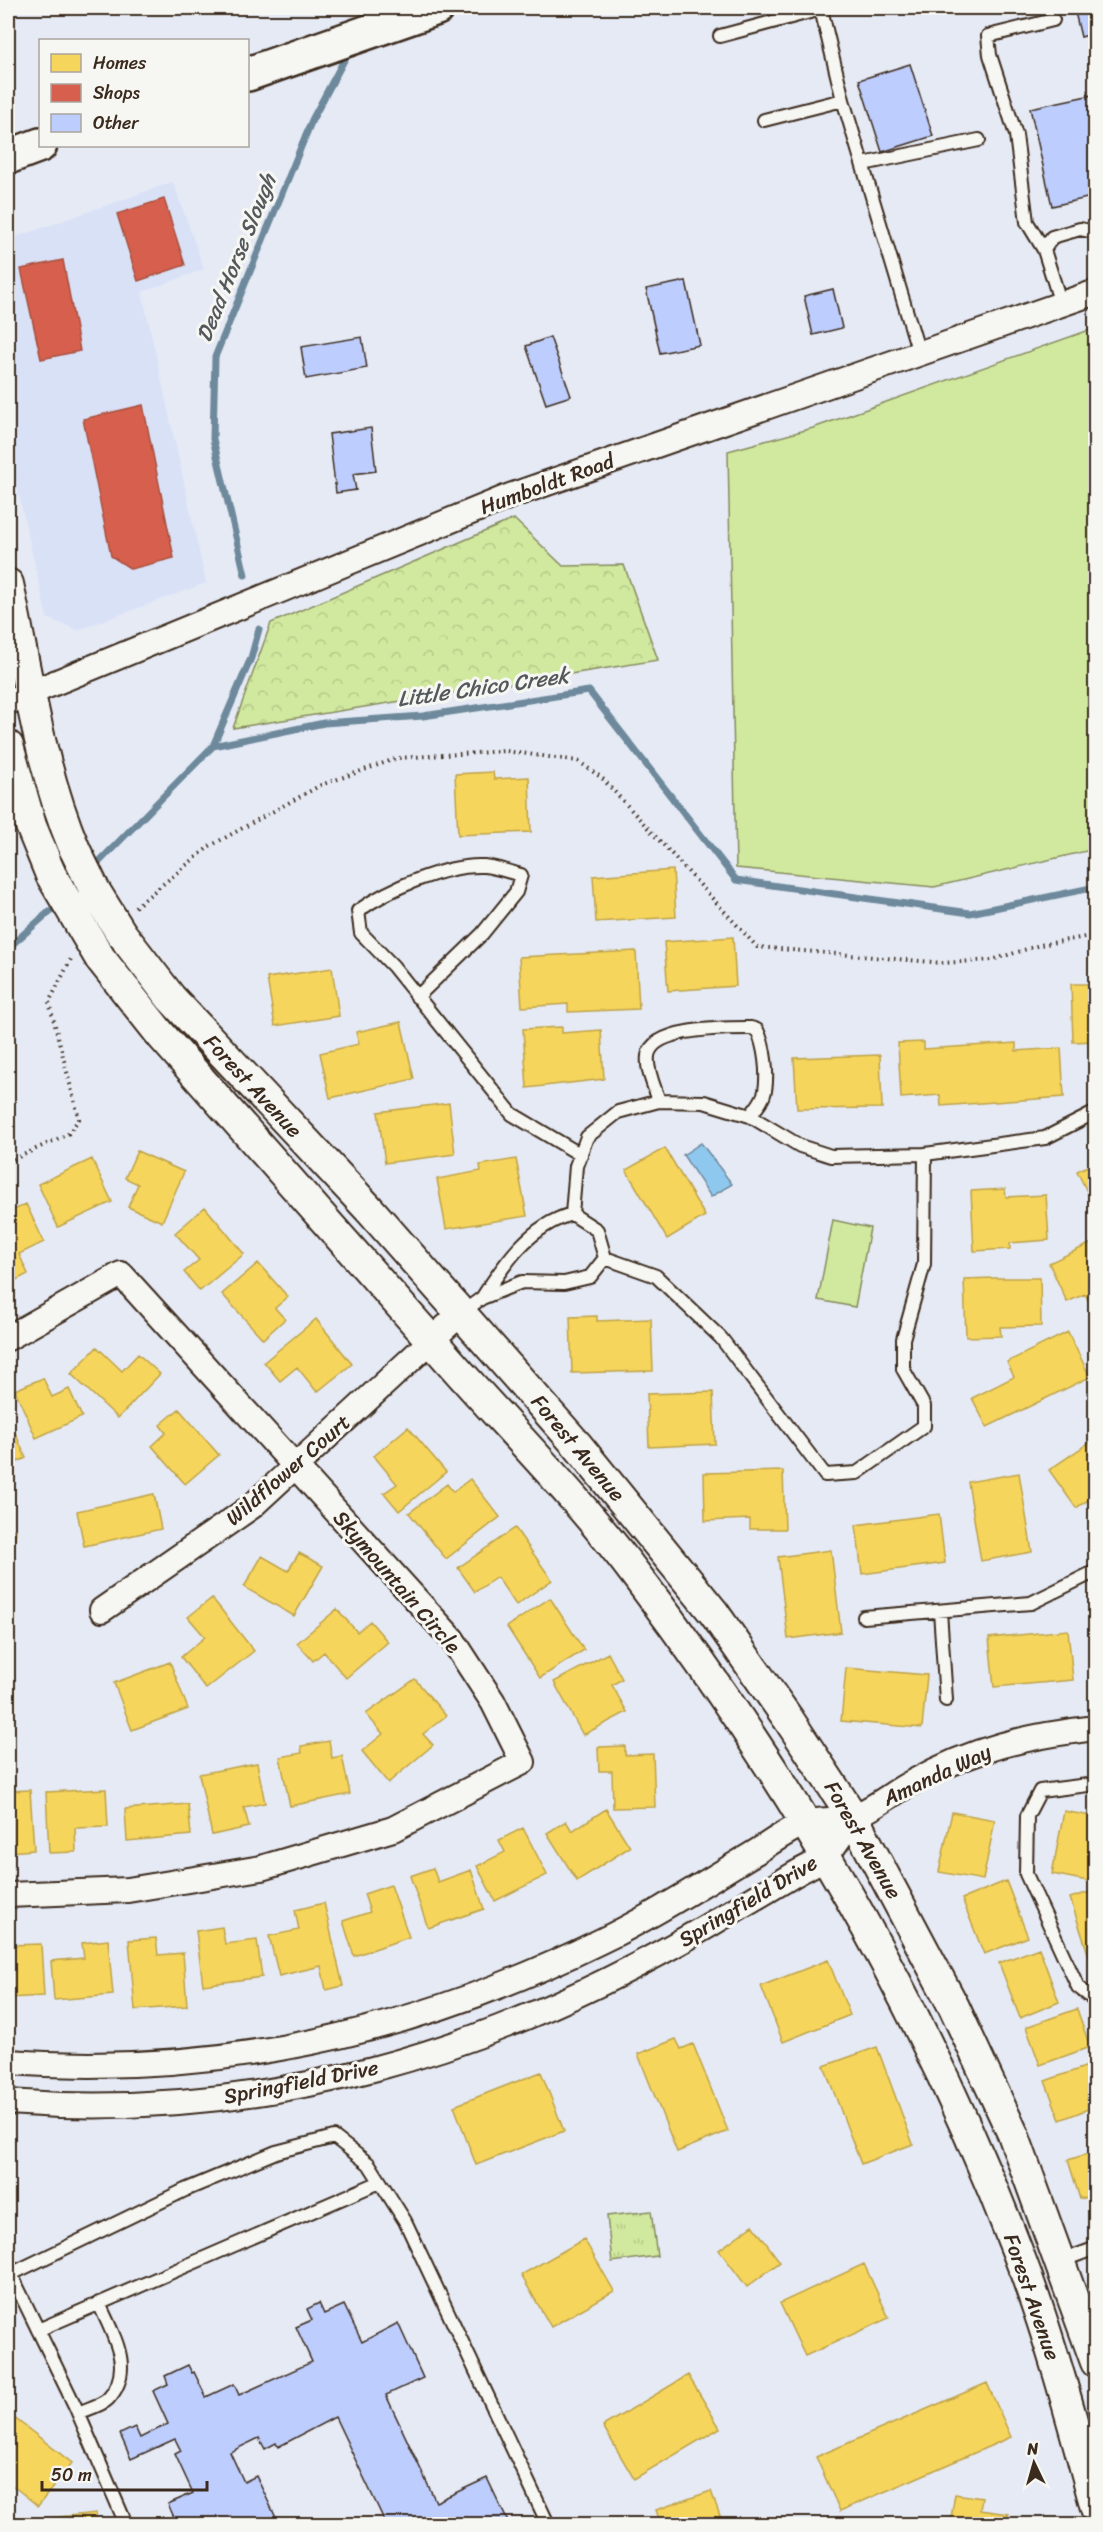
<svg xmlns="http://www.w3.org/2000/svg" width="1103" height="2532" font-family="Sriracha,sans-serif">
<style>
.built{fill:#d9e1f7}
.green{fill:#d1e99e;stroke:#868a5e;stroke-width:1.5}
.forest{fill:url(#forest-crowns);stroke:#868a5e;stroke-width:1.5}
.park{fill:url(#park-tufts);stroke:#868a5e;stroke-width:1.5}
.water{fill:#8fc8ee;stroke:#6d899b;stroke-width:1.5}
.homes{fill:#f6d55c;stroke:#bea249;stroke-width:1.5}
.shops{fill:#d6604d;stroke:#a8503f;stroke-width:1.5}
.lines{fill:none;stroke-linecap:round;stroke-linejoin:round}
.stream{stroke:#6d899b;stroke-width:7}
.building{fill:#bdcdfd;stroke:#3b2a1e;stroke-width:1.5}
.service-casing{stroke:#3b2a1e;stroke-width:16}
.minor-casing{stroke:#3b2a1e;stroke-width:28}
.tertiary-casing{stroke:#3b2a1e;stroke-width:34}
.primary-casing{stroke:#3b2a1e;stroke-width:38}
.path{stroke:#3b2a1e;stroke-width:4;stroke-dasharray:1.5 4.5;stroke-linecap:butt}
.service{stroke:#f6f6f2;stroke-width:12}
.minor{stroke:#f6f6f2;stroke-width:24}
.tertiary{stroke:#f6f6f2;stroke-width:30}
.primary{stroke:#f6f6f2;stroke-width:33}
.tertiary-bridge-casing{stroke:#3b2a1e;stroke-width:34;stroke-linecap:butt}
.tertiary-bridge{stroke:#f6f6f2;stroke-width:30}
.labels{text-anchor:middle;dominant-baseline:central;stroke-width:6;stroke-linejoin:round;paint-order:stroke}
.street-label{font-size:21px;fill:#3b2a1e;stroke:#f6f6f2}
.water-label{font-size:22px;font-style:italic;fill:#54595c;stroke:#f6f6f2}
</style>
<defs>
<pattern id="forest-crowns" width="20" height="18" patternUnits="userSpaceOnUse" patternTransform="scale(1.5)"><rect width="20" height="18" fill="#d1e99e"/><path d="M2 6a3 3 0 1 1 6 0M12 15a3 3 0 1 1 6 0" fill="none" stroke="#b4c888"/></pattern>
<pattern id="park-tufts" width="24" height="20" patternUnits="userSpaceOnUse" patternTransform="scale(1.5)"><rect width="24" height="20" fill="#d1e99e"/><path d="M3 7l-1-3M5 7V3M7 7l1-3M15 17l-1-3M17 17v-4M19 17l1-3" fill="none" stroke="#b4c888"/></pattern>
</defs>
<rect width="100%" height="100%" fill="#e5eaf5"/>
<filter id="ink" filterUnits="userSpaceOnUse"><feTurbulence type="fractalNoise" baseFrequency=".0167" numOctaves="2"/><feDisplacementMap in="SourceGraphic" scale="12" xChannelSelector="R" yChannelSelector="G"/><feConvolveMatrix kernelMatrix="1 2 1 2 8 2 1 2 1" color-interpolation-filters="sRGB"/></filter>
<g filter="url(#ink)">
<path class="built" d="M173,182L204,269L142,292L206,583L78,630L47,618L8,447V240Z"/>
<path class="green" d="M1095,328V849L934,887L736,868L728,451L813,428Z
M833,1220L870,1228L855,1307L818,1300Z"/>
<path class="forest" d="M514,519L563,566L624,565L658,660L233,728L271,623Z"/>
<path class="park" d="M651,2211L657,2256L612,2262L607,2216Z"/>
<path class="water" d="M701,1143L732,1184L711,1197L683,1155Z"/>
<path class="homes" d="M493,772L494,779L529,777L531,832L458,835L455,774Z
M673,870L676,917L596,922L593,876Z
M733,937L736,986L668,991L664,942Z
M636,951L639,1009L568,1012V1004L522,1007L519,957Z
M332,968L339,1016L275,1026L267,978Z
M1071,984H1096V1041L1073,1042Z
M401,1022L414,1079L330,1098L320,1053L359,1044L356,1032Z
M562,1027V1033L601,1030L604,1079L527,1088L523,1029Z
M924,1042V1049L1016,1043V1051L1061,1048L1064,1097L941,1106L940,1095L901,1098L898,1043Z
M880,1055L882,1108L797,1109L794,1058Z
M449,1103L455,1154L385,1163L378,1112Z
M665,1148L705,1216L667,1239L626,1170Z
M137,1151L184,1172L162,1222L128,1207L138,1184L125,1178Z
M92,1159L112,1202L58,1227L38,1184Z
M516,1159L527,1216L446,1229L437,1179L481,1171L480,1165Z
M1096,1162V1210L1077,1171Z
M1005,1189L1006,1197L1046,1195L1049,1240L1010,1243V1249L974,1251L971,1191Z
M26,1204L44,1242L19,1254L28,1274L8,1284V1213Z
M205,1207L244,1254L200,1291L184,1272L199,1260L175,1233Z
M1096,1241V1316L1085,1294L1067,1302L1049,1263Z
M258,1263L288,1297L275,1308L285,1319L263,1339L222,1294Z
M995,1278H1040L1041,1326L1000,1327L1001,1336L966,1337L964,1279Z
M597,1316V1321L651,1319L653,1371L572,1373L570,1317Z
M316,1319L352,1364L317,1392L297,1367L280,1381L264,1362Z
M1068,1332L1090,1377L987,1427L972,1398L1014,1377L1007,1362Z
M97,1347L122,1371L138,1354L160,1374L118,1418L71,1374Z
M43,1378L52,1397L69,1389L82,1417L36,1438L15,1390Z
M713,1392L715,1444L649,1447L647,1394Z
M179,1409L219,1455L185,1484L152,1446L166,1433L160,1425Z
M8,1416L26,1458L8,1466Z
M408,1427L446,1472L399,1511L384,1493L397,1484L374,1456Z
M1096,1438V1495L1076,1508L1049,1470Z
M783,1471L785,1529H750V1519L705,1521L704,1473Z
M1019,1473L1032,1552L981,1561L968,1482Z
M470,1479L500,1517L446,1559L409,1513L447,1484L453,1492Z
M154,1494L161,1529L84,1546L77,1511Z
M939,1514L945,1563L862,1574L856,1525Z
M515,1528L552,1580L516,1605L497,1577L475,1592L458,1568Z
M8,1529L16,1530L9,1586H8Z
M831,1550L841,1632L788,1639L778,1557Z
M299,1553L323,1566L294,1616L244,1587L262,1556L288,1571Z
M212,1598L254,1651L206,1689L181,1657L205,1637L188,1617Z
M550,1598L584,1650L540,1678L507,1627Z
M337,1609L357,1632L370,1621L388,1642L346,1678L324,1652L313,1661L297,1643Z
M1068,1630L1073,1680L994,1687L989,1638Z
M8,1646L13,1697L8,1698Z
M608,1653L622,1679L612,1685L627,1712L583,1735L554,1682Z
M170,1662L188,1709L132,1730L114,1683Z
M846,1668L927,1675L922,1728L841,1721Z
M415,1679L446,1716L423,1734L433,1745L388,1783L362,1751L383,1734L366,1714Z
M329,1741L332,1758L342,1756L350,1794L290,1806L280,1757L302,1753L301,1746Z
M625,1746V1755L653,1754L655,1807L613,1808L612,1771H599L598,1747Z
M257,1763L265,1803L244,1807L249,1827L212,1835L199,1774Z
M106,1789L108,1827L75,1828L76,1852L49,1853L46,1792Z
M30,1790L34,1850L8,1852V1791Z
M188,1804L191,1835L127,1841L125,1809Z
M606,1809L630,1847L577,1881L547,1833L566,1821L572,1831Z
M1064,1811L1096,1817L1093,1882L1052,1874Z
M952,1812L995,1820L983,1880L939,1872Z
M523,1828L547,1875L495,1901L477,1866L505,1852L499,1840Z
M433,1868L438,1882L471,1870L484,1909L428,1928L410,1876Z
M1006,1881L1028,1937L984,1954L962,1899Z
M391,1885L409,1937L354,1956L343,1921L370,1912L364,1894Z
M1096,1890V1978L1070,1898Z
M324,1903L343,1986L326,1990L321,1966L279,1976L269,1936L299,1930L295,1910Z
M222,1927L225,1944L257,1940L262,1977L203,1985L196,1931Z
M156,1938L158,1955L183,1953L187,2006L135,2010L129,1940Z
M108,1940L113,1995L54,2000L51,1961L84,1958L82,1943Z
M41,1944L44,1996L8,1998V1945Z
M1039,1948L1059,2002L1020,2018L999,1963Z
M828,1960L850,2015L783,2042L761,1986Z
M1077,2009L1090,2047L1040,2065L1026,2027Z
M676,2039L681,2049L693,2044L728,2131L677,2152L638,2054Z
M877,2047L913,2144L861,2164L824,2066Z
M1096,2063V2106L1060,2120L1045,2081Z
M541,2072L564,2131L476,2165L454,2106Z
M1096,2151V2195L1080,2199L1068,2160Z
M753,2225L780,2262L747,2287L719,2250Z
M584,2239L614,2291L551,2327L521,2275Z
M864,2264L889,2318L805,2356L780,2303Z
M688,2375L720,2428L634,2479L603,2426Z
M987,2383L1011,2437L840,2511L816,2457Z
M8,2413L72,2463L38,2506L8,2482Z
M711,2491L723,2524H661L656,2510Z
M955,2494L982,2498L980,2510L1008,2514L1007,2524H950Z
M96,2513L97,2524H42L41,2519Z"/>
<path class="shops" d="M164,199L185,265L138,281L117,214Z
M63,260L80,351L41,359L21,269Z
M143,405L174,558L131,569L111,556L83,419Z"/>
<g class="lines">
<path class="stream" d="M366,21L373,8
M245,575L213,439L215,357L312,120L350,49
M213,746L251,658L259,629
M93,868L213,746L324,723L423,716L589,691L736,880L970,913L1096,887
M8,948L58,904"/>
</g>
<path class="building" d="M1074,8H1096V33L1081,37Z
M910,64L933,136L882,152L859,80Z
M1092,95L1096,113V196L1052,206L1030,108Z
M686,281L700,345L660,353L646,289Z
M833,289L842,328L813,335L804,296Z
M362,337L367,368L306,379L301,347Z
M550,337L571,396L546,404L526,346Z
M371,428L376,471L353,474L356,490L336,493L329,434Z
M319,2303L324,2314L344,2305L362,2342L398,2323L423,2378L386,2395L436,2502L487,2478L509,2524H386L335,2417L278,2447L276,2443L265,2449L259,2438L230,2452L244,2482L256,2476L279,2524H177L168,2504L193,2493L175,2454L181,2451L175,2439L131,2459L120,2434L135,2427L140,2438L168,2424L153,2391L168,2384L165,2376L188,2365L192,2373L194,2372L206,2397L234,2384L239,2395L312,2362L296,2327L312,2320L307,2309Z"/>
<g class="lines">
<defs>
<path id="service" d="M720,36L821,9L843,100
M764,120L843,100L919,353
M863,164L979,140
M1044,250L1027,222L1016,135L990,55L988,36L1053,20
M1061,304L1044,250L1052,237L1080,229L1096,232
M417,997L482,934L516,892L521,875C509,872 496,867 484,866C446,864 388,889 358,911L361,933L393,966L512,1114L581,1155
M659,1101C655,1088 646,1070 648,1056C652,1027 727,1028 751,1028L757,1030C765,1046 768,1074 765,1091C763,1101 756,1108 750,1116
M572,1214L576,1166L587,1137L618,1112L659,1101L704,1102L750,1116L800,1146L831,1156L925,1154
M605,1258L656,1276L721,1338L825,1475L857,1473L924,1426V1406L903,1369V1339L924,1264L925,1154L1045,1138L1096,1112
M461,1313L482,1298L522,1282L564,1283L590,1277L605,1258L597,1230L572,1214C530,1225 504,1264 482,1298
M940,1611L946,1700
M864,1617L1031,1603L1096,1571
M1096,1784L1040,1791L1027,1816L1026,1874L1078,1987L1096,2001
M1061,2261L1096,2248
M8,2268L76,2408L126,2524
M11,2274L185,2190L276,2152L334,2137L369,2164L405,2221L548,2524
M38,2330L380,2182
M78,2413C87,2409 102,2405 108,2399C136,2369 112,2334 99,2303"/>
<path id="minor" d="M8,702L510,496L1096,292
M8,1338L121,1274L452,1639L493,1702L523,1762L393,1829L261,1868L128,1890L8,1895
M102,1610L251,1507L461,1313
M8,2062C217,2077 411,2034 599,1942C651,1917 701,1885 751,1855C768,1845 787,1830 806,1823C821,1818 838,1822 852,1817C873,1810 893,1792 913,1782C974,1748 1027,1736 1096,1728
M8,2102C263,2122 493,2053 711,1924C739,1907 767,1891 795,1874C805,1868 818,1863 826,1855C837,1845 844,1829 853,1817"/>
<path id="tertiary" d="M8,584C27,673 39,765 75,850
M8,746L31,826L51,875
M121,933L171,998L369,1209L578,1446L714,1613L789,1720L853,1817L954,2007L1013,2134L1096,2362
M100,958L161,1035C261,1148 361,1261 461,1374C520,1440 583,1504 636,1575C794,1783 925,2009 1018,2253C1050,2336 1073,2423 1096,2508"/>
<path id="primary" d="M248,74L437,8
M8,157L40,145"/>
</defs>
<use href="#service" class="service-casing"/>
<use href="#minor" class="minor-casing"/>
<use href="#tertiary" class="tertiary-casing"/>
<use href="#primary" class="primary-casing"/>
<path class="path" d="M135,907L210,846L321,785L398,758L506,751L578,761L602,778L757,947L943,963L992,960L1040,945L1096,935
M8,1162L68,1134L79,1119L49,1002L71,959"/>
<use href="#service" class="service"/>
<use href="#minor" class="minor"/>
<use href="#tertiary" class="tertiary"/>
<use href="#primary" class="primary"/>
<defs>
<path id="tertiary-bridge" d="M75,850L95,891L121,933
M51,875L100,958"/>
</defs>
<use href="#tertiary-bridge" class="tertiary-bridge-casing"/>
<use href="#tertiary-bridge" class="tertiary-bridge"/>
</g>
</g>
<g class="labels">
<g class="street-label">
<text transform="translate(547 484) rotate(-20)">Humboldt Road</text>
<text transform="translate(253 1086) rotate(47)">Forest Avenue</text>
<text transform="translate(578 1448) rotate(50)">Forest Avenue</text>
<text transform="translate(288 1470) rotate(-41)">Wildflower Court</text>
<text transform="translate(397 1582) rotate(49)">Skymountain Circle</text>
<text transform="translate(937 1775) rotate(-25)">Amanda Way</text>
<text transform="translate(863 1840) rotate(60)">Forest Avenue</text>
<text transform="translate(748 1901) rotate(-31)">Springfield Drive</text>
<text transform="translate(301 2082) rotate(-11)">Springfield Drive</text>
<text transform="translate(1032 2297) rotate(71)">Forest Avenue</text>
</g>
<g class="water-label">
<text transform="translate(236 258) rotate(-68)">Dead Horse Slough</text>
<text transform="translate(483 687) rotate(-8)">Little Chico Creek</text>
</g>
</g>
<rect width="1103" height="2532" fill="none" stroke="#f6f6f2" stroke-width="30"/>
<rect x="15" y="15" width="1073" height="2502" fill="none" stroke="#3b2a1e" stroke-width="2" filter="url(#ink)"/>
<rect x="39" y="39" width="210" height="108" fill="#f6f6f2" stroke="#aba49d" stroke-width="1.5"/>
<rect x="51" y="54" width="30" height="18" fill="#f6d55c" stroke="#aba49d" stroke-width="1.5"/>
<text x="93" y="69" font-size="18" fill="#3b2a1e">Homes</text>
<rect x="51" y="84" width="30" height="18" fill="#d6604d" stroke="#aba49d" stroke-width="1.5"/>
<text x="93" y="99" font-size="18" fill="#3b2a1e">Shops</text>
<rect x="51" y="114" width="30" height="18" fill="#bdcdfd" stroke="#aba49d" stroke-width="1.5"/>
<text x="93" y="129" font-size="18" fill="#3b2a1e">Other</text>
<g transform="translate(1034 2463) rotate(355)" stroke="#f6f6f2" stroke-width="4.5" paint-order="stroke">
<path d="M0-4.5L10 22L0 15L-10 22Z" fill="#3b2a1e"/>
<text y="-9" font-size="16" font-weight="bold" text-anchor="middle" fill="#3b2a1e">N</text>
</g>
<path d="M42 2481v9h165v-9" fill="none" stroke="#3b2a1e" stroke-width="3"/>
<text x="51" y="2481" font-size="18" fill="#3b2a1e" stroke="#f6f6f2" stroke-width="4.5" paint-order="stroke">50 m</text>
</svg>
